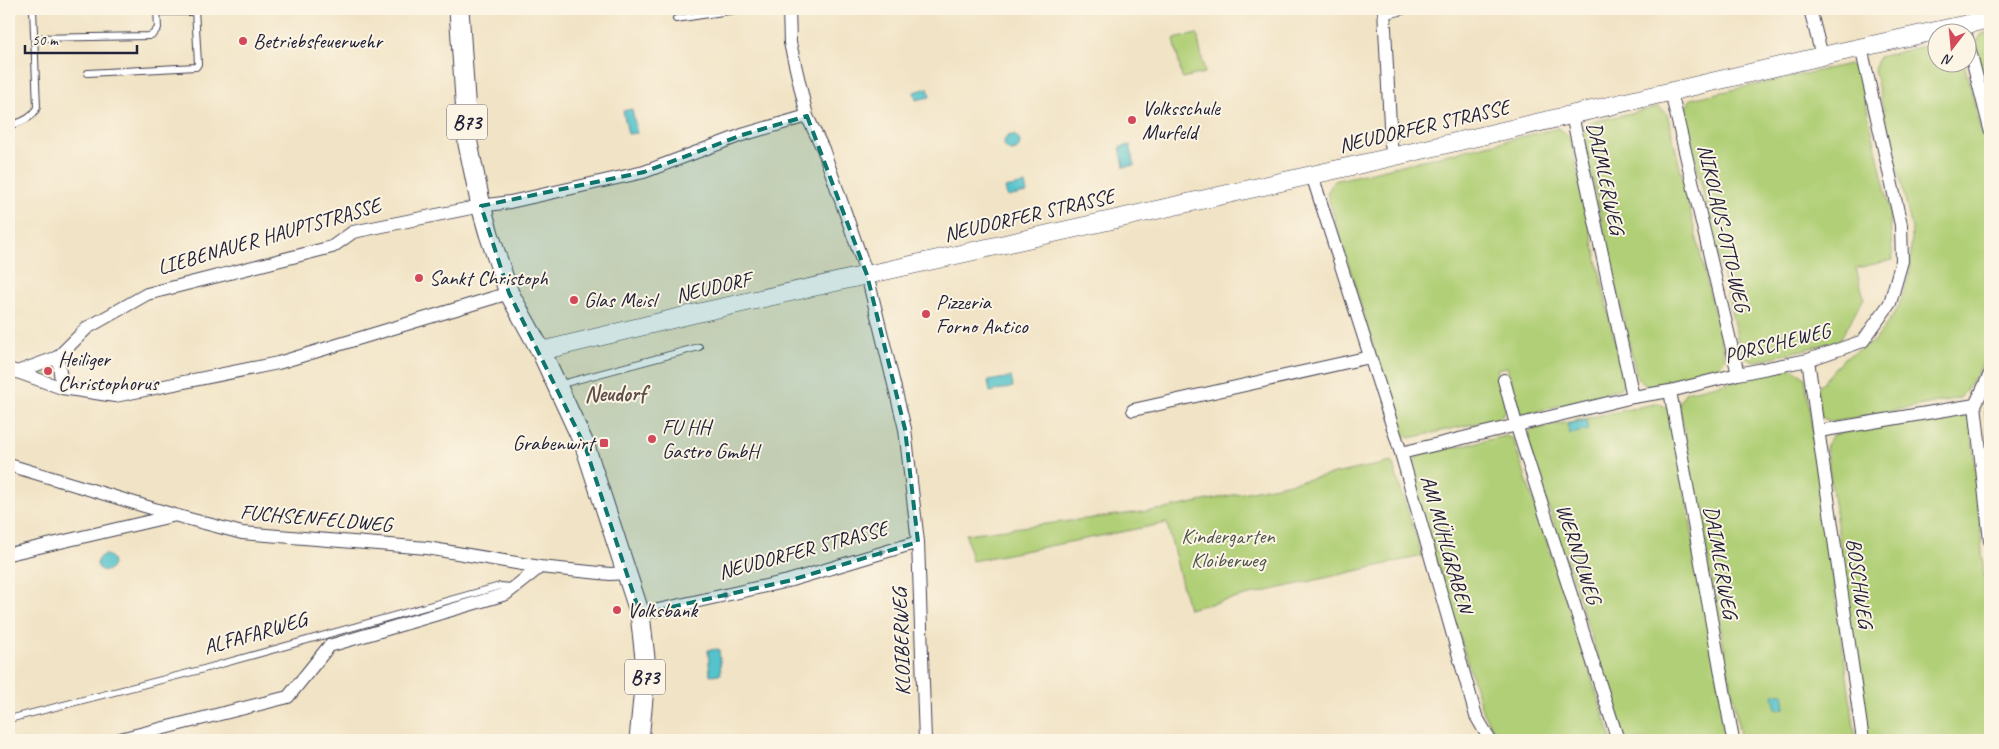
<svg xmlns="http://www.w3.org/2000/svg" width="1999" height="749" font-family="Caveat,sans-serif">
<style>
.green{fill:#b0cf76;stroke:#697858}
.water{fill:#55c3cb;stroke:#3c7283}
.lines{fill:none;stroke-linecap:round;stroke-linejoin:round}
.lane-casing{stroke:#413f50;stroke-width:8}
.street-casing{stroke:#413f50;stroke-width:14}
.secondary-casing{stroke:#413f50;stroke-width:19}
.primary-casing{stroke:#413f50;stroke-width:21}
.lane{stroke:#fff;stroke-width:6}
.street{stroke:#fff;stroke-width:12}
.secondary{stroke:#fff;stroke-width:18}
.primary{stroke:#fff;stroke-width:19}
.oneway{fill:#9c9ca7}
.marked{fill:#0f766e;fill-opacity:0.2;stroke:#0f766e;stroke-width:4;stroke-dasharray:10 6;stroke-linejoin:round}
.poi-dot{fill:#d1495b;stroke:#fcf5e5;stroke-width:2}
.labels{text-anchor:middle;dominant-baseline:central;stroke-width:4;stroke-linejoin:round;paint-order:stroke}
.shield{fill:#fcf5e5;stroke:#63616e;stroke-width:1}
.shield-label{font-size:20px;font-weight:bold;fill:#22223b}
.poi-label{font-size:21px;fill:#22223b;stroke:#fcf5e5;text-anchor:start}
.street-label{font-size:21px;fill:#22223b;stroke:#fcf5e5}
.park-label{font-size:21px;fill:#4d564d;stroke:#fcf5e5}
.neighbourhood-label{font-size:22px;font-weight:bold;fill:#5f4e49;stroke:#fcf5e5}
</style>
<rect width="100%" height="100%" fill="#fcf5e5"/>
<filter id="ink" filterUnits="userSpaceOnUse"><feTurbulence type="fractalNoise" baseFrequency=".02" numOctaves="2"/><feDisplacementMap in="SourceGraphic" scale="10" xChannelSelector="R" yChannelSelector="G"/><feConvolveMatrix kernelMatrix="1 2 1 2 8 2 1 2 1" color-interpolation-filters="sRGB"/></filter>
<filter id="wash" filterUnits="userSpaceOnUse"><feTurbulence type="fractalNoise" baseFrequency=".0096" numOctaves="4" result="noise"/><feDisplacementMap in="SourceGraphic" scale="20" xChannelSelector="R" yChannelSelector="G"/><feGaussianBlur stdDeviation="1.12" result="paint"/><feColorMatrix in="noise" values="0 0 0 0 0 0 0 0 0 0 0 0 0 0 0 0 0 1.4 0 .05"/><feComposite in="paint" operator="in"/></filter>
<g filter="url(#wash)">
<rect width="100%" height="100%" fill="#f1e3c5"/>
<path class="green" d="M1990,32V106L1975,45L1982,34Z
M1197,34L1205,73L1182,78L1174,39Z
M1936,43V62L1964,63L1990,163V348L1978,373L1960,398L1832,422L1821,417L1817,389L1844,358L1875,341L1899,306L1910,273L1912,228L1874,70L1879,57Z
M1849,64L1859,73L1889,206L1893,260L1856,268L1864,298L1839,341L1753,362L1741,354L1684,111L1691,99Z
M1658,107L1667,113L1725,358L1718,369L1648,386L1637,379L1582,133L1587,123Z
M1559,128L1570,137L1624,383L1619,389L1525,415L1520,412L1507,367L1497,369L1506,409L1500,418L1410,438L1400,434L1327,193L1334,181Z
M53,363L54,379L34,372Z
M1792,368L1805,378L1856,740H1741L1679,403L1686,392Z
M1990,399V468L1984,404Z
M1659,403L1670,410L1730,740H1625L1526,438L1530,430Z
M1962,412L1971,420L1990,646V740H1867L1826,445L1833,435Z
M1506,436L1513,439L1612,740H1500L1483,713L1409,470L1418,455Z
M1392,462L1422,556L1188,609L1167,523L972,561L966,534L1165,509Z"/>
<path class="water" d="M928,88L930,97L916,100L914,92Z
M632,109L637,133L628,134L623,111Z
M1004 143a8 8 0 1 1 16 0a8 8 0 1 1-16 0Z
M1130,145L1135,165L1124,167L1120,147Z
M1025,184L1027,193L1007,197L1005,188Z
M1011,377L1013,387L990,392L988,381Z
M1586,420L1588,430L1570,434L1567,424Z
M97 563a8 8 0 1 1 16 0a8 8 0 1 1-16 0Z
M719,649L721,674L710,675L708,650Z
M1783,693L1785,708L1776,710L1773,695Z"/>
</g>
<g filter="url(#ink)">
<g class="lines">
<defs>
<path id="lane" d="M157,12H196
M676,19L742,9
M35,38L149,36L153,34L158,28L157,9
M88,73L196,67L198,64L195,9
M9,126C20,122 33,119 37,107L33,9
M558,385L699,347
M9,719L200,670L500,586L512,587"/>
<path id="street" d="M789,9L790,43L807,116L823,149L867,275L905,429L918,542L925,740
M1384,9L1391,144L1393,157
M1810,9L1822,56
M1385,12L1400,9
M1966,35L1990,129
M1671,92L1738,374
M1572,115L1633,397
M1312,175L1401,453L1476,716L1490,740
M1808,360L1863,740
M9,369L62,388L115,396L278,363L509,293
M17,372L58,357
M1990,374L1975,405L1990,541
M1504,380L1516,424L1618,740
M62,388L58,357L87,328L147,294L332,247L353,232L481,206L510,202L644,172L742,135L807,116
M1670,391L1733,740
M1133,410L1370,357
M1819,431L1975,405
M1401,453L1633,397L1670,391L1738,374L1808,360L1863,341L1890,303L1902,261L1901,225L1861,47
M9,465L174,515L242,533L427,548L540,567L610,574L627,573
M9,554L172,516
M640,614L788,581L918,542
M116,740L288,697L329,646L506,594L540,567"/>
<path id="secondary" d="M541,351L693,314L1379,160L1822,56L1990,19"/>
<path id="primary" d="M459,9L468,144L481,206L489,234L509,293L541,351L585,446L640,614L646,667L639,740"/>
</defs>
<use href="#lane" class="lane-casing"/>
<use href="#street" class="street-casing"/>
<use href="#secondary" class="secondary-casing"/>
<use href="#primary" class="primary-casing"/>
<use href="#lane" class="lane"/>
<use href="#street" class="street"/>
<use href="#secondary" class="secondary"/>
<use href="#primary" class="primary"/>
</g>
<defs><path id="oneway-solid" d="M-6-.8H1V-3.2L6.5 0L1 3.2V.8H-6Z" transform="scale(1.25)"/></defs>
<g class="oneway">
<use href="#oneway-solid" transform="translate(879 553) rotate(-17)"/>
<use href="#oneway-solid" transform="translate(722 596) rotate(-13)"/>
</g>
</g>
<path class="marked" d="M807,116L867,275L905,429L918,542L788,581L640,614L585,446L509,293L481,206L644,172L742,135Z"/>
<g class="poi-dot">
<circle cx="243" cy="41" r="5"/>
<circle cx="1132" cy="120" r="5"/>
<circle cx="419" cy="278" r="5"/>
<circle cx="574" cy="300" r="5"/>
<circle cx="926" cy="314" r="5"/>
<circle cx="48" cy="371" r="5"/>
<circle cx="652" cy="439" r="5"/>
<rect x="599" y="438" width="10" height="10" rx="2.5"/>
<circle cx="617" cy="610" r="5"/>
</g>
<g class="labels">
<g class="shield">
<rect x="447" y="104.5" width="40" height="35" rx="4"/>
<rect x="625" y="659.5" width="40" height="35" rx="4"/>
</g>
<g class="shield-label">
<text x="467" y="122">B73</text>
<text x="645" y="677">B73</text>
</g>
<g class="poi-label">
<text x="253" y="41">Betriebsfeuerwehr</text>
<text x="1142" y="108">Volksschule<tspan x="1142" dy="24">Murfeld</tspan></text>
<text x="429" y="278">Sankt Christoph</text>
<text x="584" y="300">Glas Meisl</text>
<text x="936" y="302">Pizzeria<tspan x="936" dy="24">Forno Antico</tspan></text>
<text x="58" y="359">Heiliger<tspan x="58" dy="24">Christophorus</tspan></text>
<text x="662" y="427">FU HH<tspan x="662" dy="24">Gastro GmbH</tspan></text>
<text x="594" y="443" text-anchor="end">Grabenwirt</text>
<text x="627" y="610">Volksbank</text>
</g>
<g class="street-label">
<text transform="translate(1424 126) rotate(-13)">NEUDORFER STRASSE</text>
<text transform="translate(1606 178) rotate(78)">DAIMLERWEG</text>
<text transform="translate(1029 215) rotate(-13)">NEUDORFER STRASSE</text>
<text transform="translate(1724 228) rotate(77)">NIKOLAUS-OTTO-WEG</text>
<text transform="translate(269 236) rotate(-16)">LIEBENAUER HAUPTSTRASSE</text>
<text transform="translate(713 287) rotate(-13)">NEUDORF</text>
<text transform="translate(1777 343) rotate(-14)">PORSCHEWEG</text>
<text transform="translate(316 518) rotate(5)">FUCHSENFELDWEG</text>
<text transform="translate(1447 544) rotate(74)">AM MÜHLGRABEN</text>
<text transform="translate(803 550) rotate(-15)">NEUDORFER STRASSE</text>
<text transform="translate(1579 554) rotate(72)">WERNDLWEG</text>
<text transform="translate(1721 562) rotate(80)">DAIMLERWEG</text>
<text transform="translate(1860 583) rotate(82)">BOSCHWEG</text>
<text transform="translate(255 633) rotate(-16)">ALFAFARWEG</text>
<text transform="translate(901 642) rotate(-92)">KLOIBERWEG</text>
</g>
<g class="park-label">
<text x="1228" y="536">Kindergarten<tspan x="1228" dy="24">Kloiberweg</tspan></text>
</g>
<g class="neighbourhood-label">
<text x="615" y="394">Neudorf</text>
</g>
</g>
<rect width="1999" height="749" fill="none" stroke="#fcf5e5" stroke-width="30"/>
<g transform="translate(1952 48) rotate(196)"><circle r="24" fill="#fcf5e5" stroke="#a5a1a1"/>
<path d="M0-4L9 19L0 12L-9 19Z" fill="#d1495b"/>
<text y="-8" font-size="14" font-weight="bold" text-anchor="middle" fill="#22223b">N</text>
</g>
<path d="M25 45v8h112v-8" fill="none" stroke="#22223b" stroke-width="2.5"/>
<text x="32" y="45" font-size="15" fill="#22223b" stroke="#fcf5e5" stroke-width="4" paint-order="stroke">50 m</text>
</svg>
